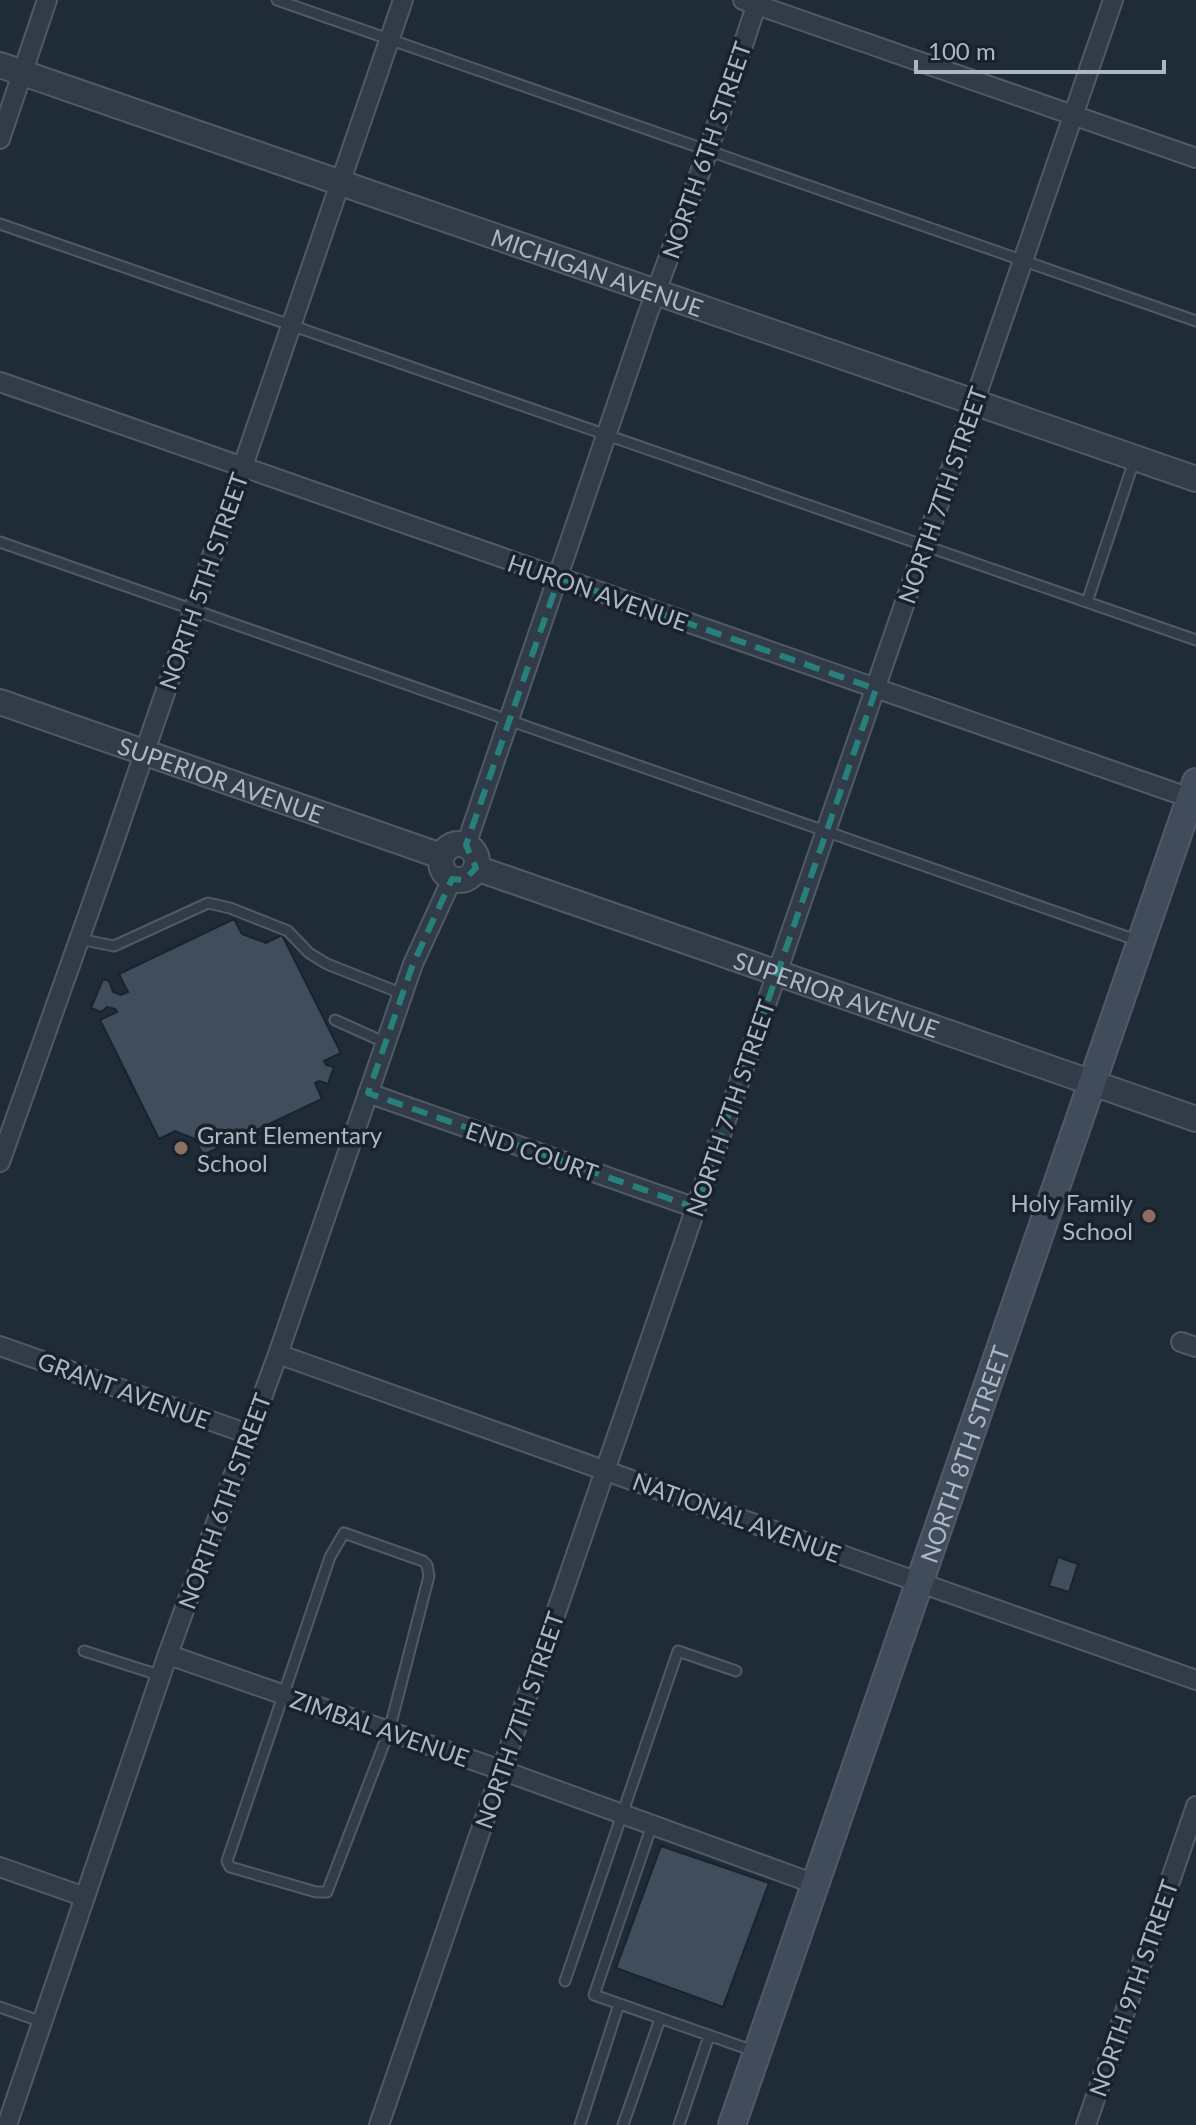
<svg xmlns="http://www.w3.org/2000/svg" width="1196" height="2125" font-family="Lato,sans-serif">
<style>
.building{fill:#404d5d;stroke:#1a232e;stroke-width:2}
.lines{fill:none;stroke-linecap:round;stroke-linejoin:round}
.service-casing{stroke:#505a66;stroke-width:13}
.minor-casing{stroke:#505a66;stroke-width:22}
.tertiary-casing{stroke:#505a66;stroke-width:28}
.secondary-casing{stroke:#505a66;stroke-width:30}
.service{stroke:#323c48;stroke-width:9}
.minor{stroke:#323c48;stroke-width:18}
.tertiary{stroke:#323c48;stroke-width:24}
.secondary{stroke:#404c5b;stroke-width:26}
.marked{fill:none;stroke:#27807b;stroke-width:6;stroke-dasharray:16 10;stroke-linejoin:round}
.education-dot{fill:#8d6e63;stroke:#18212c;stroke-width:3}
.labels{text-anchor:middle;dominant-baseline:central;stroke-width:7;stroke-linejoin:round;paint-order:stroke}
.street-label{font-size:24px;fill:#acb7c5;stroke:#18212c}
.poi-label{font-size:24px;fill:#acb7c5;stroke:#18212c;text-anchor:start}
</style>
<rect width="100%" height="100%" fill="#1f2b37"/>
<path class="building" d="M234,919L242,934L266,943L282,935L341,1053L324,1061L326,1065L334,1067L328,1084L319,1081L315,1083L322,1099L203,1155L195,1139L175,1131L159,1139L100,1020L117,1012L115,1009L107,1007L101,1012L91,1008L103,979L109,981L113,992L121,995L128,992L119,974Z
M1058,1557L1078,1564L1069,1592L1049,1586Z
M661,1846L769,1883L723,2007L616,1968Z"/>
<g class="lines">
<defs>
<path id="service" d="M277,0L1196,321
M0,224L1196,640
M0,542L1139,941
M1087,602L1134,461
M79,939L114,946L208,903L230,908L288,931L309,953L327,964L403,994
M335,1020L386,1043
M344,1533L423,1561L427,1565L429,1576L389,1731L327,1892H316L230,1867L227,1861L330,1557Z
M84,1651L162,1676
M652,1825L594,1995L754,2051
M565,1981L678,1651L736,1671
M0,2007L42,2022
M580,2125L619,2004
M623,2125L660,2019
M679,2125L709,2036"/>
<path id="minor" d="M743,0L1196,158
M0,139L47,0
M0,382L1196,800
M466,845L647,316L708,151L758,0
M368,1093L696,1208
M0,1162L110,853L403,0
M1181,1342L1196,1347
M0,1346L248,1434
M278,1354C585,1461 889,1574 1196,1680
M169,1655L501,1770L815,1884
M0,1867L85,1897
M7,2125L168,1654L278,1354L413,964L452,879
M379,2125L1113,0
M1086,2125L1196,1806"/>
<g id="tertiary">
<path id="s1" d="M0,65L1196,479"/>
<path id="s2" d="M0,702L441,856"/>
<circle cx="459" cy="862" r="18"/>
<path id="s3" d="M476,868L1196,1119"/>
</g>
<g id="secondary">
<path id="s4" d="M732,2125L1196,782"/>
</g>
</defs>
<use href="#service" class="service-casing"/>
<use href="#minor" class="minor-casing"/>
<use href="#tertiary" class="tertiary-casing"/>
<use href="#secondary" class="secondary-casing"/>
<use href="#service" class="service"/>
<use href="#minor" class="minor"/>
<use href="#tertiary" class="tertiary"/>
<use href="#secondary" class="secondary"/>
</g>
<path class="marked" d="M559,578L876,689L696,1208L368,1093L413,964L452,879L464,880L476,868L466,845Z"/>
<g class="education-dot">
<circle cx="181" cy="1148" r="8"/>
<circle cx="1149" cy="1216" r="8"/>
</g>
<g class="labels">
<g class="street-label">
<text transform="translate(706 150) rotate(-71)">NORTH 6TH STREET</text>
<text stroke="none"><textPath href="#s1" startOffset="632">MICHIGAN AVENUE</textPath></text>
<text transform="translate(942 495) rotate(-71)">NORTH 7TH STREET</text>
<text transform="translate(203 581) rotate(-71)">NORTH 5TH STREET</text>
<text transform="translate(598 592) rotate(19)">HURON AVENUE</text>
<text stroke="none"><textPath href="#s2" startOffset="234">SUPERIOR AVENUE</textPath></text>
<text stroke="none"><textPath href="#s3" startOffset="382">SUPERIOR AVENUE</textPath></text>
<text transform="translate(730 1108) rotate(-71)">NORTH 7TH STREET</text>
<text transform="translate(532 1151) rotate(19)">END COURT</text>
<text transform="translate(124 1390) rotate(20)">GRANT AVENUE</text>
<text stroke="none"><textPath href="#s4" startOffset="710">NORTH 8TH STREET</textPath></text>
<text transform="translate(224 1501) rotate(-70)">NORTH 6TH STREET</text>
<text transform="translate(737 1517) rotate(20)">NATIONAL AVENUE</text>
<text transform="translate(519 1720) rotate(-71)">NORTH 7TH STREET</text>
<text transform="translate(380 1728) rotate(19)">ZIMBAL AVENUE</text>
<text transform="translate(1133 1988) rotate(-71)">NORTH 9TH STREET</text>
</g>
<g class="poi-label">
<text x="197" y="1134">Grant Elementary<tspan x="197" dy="28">School</tspan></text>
<text x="1133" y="1202" text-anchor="end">Holy Family<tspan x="1133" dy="28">School</tspan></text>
</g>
</g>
<path d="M916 60v12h248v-12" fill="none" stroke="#acb7c5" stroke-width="4"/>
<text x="928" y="60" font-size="24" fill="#acb7c5" stroke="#18212c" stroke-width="6" paint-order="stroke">100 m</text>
</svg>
